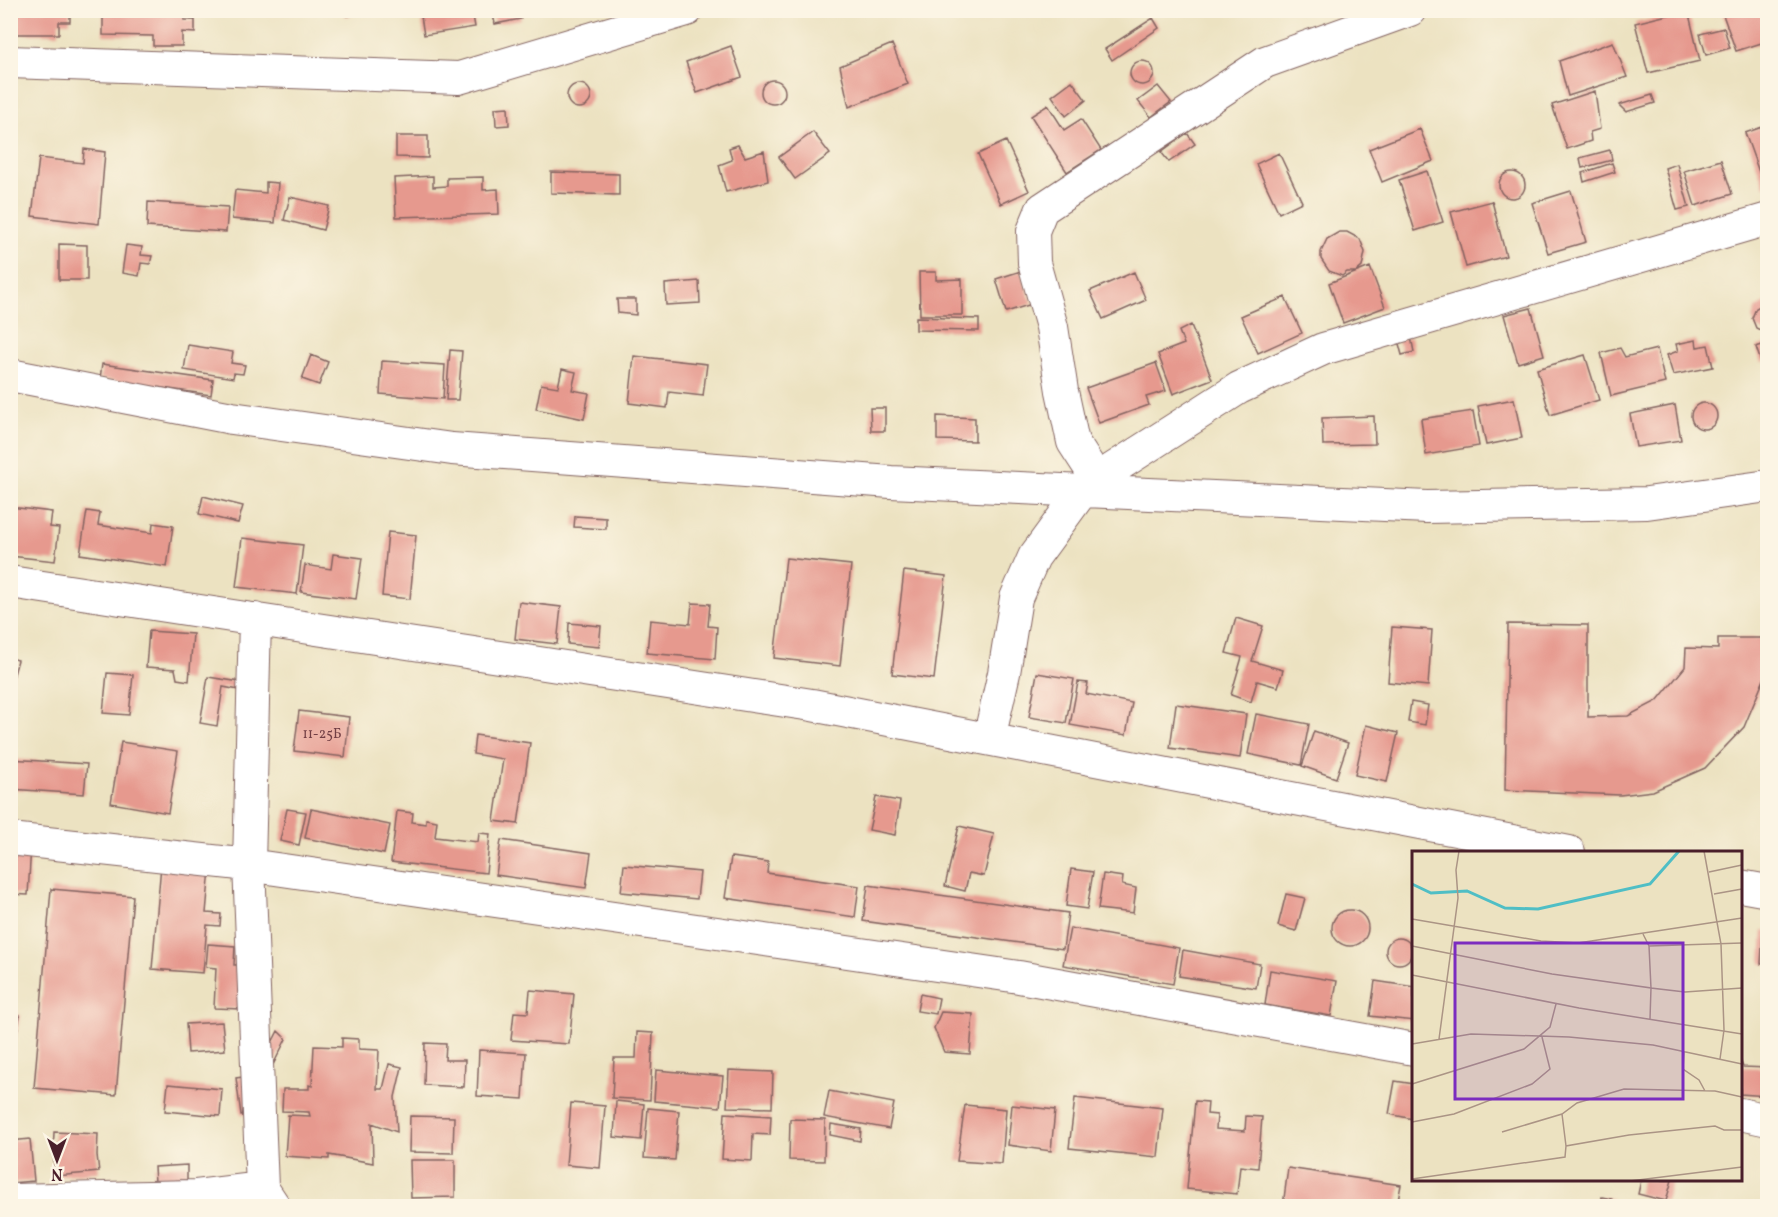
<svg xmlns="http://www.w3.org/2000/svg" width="1778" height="1217" font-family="Vollkorn,serif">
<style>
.building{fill:#e6998e}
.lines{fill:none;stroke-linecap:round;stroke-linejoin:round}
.street-casing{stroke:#836360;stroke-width:34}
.street{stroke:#fff;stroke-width:32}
.labels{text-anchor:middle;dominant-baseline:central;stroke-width:4.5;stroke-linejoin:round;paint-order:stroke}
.number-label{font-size:14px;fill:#713e44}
.inset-river{fill:none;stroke:#4fbec5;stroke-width:3}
.inset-road{fill:none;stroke:#ab9485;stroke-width:1.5}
.view{fill:#7b2cbf;fill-opacity:0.15;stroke:#7b2cbf;stroke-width:3}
.inset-edge{fill:none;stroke:#4a1f2b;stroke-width:3}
</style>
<rect width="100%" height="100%" fill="#fcf5e5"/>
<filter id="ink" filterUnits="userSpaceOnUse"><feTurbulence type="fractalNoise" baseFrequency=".0167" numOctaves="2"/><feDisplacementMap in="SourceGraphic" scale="12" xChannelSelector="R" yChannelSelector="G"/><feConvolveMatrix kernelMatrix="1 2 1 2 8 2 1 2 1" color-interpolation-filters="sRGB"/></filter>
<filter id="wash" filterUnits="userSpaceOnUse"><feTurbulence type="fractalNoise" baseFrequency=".008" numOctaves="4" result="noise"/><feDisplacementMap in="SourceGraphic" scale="24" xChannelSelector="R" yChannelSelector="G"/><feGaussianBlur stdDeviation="1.35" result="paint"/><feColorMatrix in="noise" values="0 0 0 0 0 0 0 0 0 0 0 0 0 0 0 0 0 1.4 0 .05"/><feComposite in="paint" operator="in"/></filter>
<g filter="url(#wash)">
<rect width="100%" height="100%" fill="#ece2c1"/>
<g id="blocks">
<path class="building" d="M14,10H70V22H59V34H14Z
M103,10H184V20H195V33L182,32V46H153V36L103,35Z
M336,10H357L352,15L347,16Z
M420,10H472L475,27L424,35Z
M492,10H520L521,19L495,24Z
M1688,10L1700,61L1648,73L1635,23Z
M1725,10H1768V41L1736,51L1722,12Z
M1153,18L1159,28L1112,60L1105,49Z
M1724,28L1730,48L1706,55L1700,34Z
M1613,42L1627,77L1568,96L1559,61Z
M892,44L908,84L849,107L840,66Z
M731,46L742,77L697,93L686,62Z
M1130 73a12 12 0 1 1 24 0a12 12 0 1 1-24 0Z
M761 92a12 12 0 1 1 24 0a12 12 0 1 1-24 0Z
M1072,81L1086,100L1066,116L1052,96Z
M567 96a12 12 0 1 1 24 0a12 12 0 1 1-24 0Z
M1158,86L1171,102L1151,117L1138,101Z
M1595,91L1600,129L1590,132L1591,141L1567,149L1552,105Z
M1652,95L1655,103L1626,112L1619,105Z
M1048,105L1064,130L1081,119L1101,150L1067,172L1031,116Z
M508,107L509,125L496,126L495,108Z
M1768,125V185L1764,186L1745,133Z
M1420,129L1433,161L1382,182L1369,149Z
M813,132L830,154L795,179L779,157Z
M1187,133L1195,144L1169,162L1161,152Z
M396,136H428V158L396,157Z
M1006,141L1029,191L1001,204L978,154Z
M738,145L745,157L764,151L768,181L726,192L719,165L732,160L729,148Z
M84,149L105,152L99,224L32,216L39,158L83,163Z
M1610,150L1612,160L1582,168L1580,158Z
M1279,153L1302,202L1279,213L1256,164Z
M1721,160L1732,194L1695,206L1684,171Z
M1612,163L1615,172L1584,182L1582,173Z
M1677,164L1689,207L1677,210L1665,168Z
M1427,171L1443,222L1415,231L1399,180Z
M551,172L619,174V195L551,193Z
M1499 185a13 13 0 1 1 26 0a13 13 0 1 1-26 0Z
M433,176V187L447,186V178L483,177V190L498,189L499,214L396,217L394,178Z
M266,182L278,183L275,223L232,219L235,190L266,193Z
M1571,191L1586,242L1548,253L1532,203Z
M290,197L329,206L323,230L284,220Z
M1492,201L1506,256L1466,267L1451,212Z
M148,202L228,207L226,232L147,227Z
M1339,232H1347L1360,239L1365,252L1362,267L1356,272H1347L1342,276L1329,271L1321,259V252L1327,239Z
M59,244L87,245V280H59Z
M126,245L142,247L141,255L152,256L150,264L141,263L139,276L122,273Z
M1370,267L1385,307L1343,323L1329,283Z
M1021,271L1032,304L1006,312L996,279Z
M919,272H936V280L962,279V315H920Z
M1134,272L1146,300L1103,319L1090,291Z
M699,281L700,303L666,305L665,284Z
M1285,297L1302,333L1258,353L1241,316Z
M617,299H636V315L618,313Z
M1768,302V334L1756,328L1752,318L1756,308Z
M1531,308L1544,355L1518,363L1504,315Z
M916,317L979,319V331L916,330Z
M1191,325L1212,379L1173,394L1158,354L1184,344L1179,331Z
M1411,337L1414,352L1402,355L1398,340Z
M1696,340L1697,347L1708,345L1713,367L1673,375L1667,355L1678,351L1676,344Z
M1768,343V360L1761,362L1756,347Z
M188,345L233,352L231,363L245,365L243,374L234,373L233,378L184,370Z
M1620,348L1625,357L1657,349L1665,383L1611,396L1601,353Z
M450,350L462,351L458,400H446Z
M311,355L328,362L319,385L302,379Z
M1585,355L1599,400L1550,415L1537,369Z
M634,356L707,364L703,396L669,392L667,408L629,403Z
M382,361L445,365L443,399L380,394Z
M1156,363L1166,391L1146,397L1149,405L1099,423L1086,388Z
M102,364L213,380L211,395L100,379Z
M562,369L576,372L572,390L589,393L584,419L536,409L541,384L558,387Z
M1768,387V412L1763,400V395Z
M1514,399L1522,438L1486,445L1478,406Z
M1691 416a13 13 0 1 1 26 0a13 13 0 1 1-26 0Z
M1675,405L1681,440L1636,447L1630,414Z
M870,408H885V431H871Z
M1473,411L1479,446L1426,455L1421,419Z
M937,416L975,418V441L937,440Z
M1374,416L1375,444L1323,445L1322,418Z
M203,496L243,506L238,523L199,514Z
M10,507L52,512L50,527L59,528L55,561L10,556Z
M87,511L100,513L98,525L152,533L153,523L173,526L167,567L80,554Z
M575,516L606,518V529L574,527Z
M388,532L416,535L410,599L382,596Z
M242,538L303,545L297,594L236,587Z
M333,554L362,558L356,599L301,592L305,565L331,569Z
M786,558L851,565L840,666L774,658Z
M904,571L946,576L934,679L892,674Z
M519,602L561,607L557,644L515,639Z
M692,603L710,604L708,626L717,627L715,659L647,653L650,620L690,624Z
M1236,618L1263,626L1252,661L1283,670L1278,687L1257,681L1251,702L1231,695L1242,657L1226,653Z
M569,623L601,626L599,647L568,644Z
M1508,624L1588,625V717L1628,716L1657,701L1685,667L1686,648L1718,649V638H1768L1767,672L1744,727L1705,768L1653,791L1620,795L1505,790Z
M1392,627L1432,630L1428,686L1388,682Z
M149,631L193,634L189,681L177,679L175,669L146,667Z
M10,658L18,660L11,685H10Z
M107,673L133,675L129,715L103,713Z
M1037,673L1074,679L1066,723L1029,717Z
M208,677L240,682L239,690L223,687L217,726L200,723Z
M1078,682L1088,683L1086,694L1132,703L1126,735L1070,725Z
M1411,702L1428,705L1425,725L1408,722Z
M1176,704L1246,714L1240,758L1170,748Z
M299,711L349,717L345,757L294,751Z
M1256,714L1309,724L1301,765L1248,754Z
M1366,725L1398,733L1387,782L1355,775Z
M1314,731L1348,743L1336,778L1302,766Z
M475,735L530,743L518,824L494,821L503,759L473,754Z
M121,742L178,751L168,813L111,803Z
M10,759L87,764L84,794L10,789Z
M876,797L900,801L895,835L869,830Z
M287,809L306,812L299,845L280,841Z
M311,809L390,825L384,854L305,838Z
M397,811L413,813L412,822L426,824V819L437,821L435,837L478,842L479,833L490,834L486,873L391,862Z
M959,826L994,834L984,876L969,873L965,891L945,886Z
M501,840L591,853L586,888L496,875Z
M10,845L31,846L28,895L10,894Z
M731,857L768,862L767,873L859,886L855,917L725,898Z
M161,865L210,869L206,913L221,914L220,926L207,925L203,973L152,969Z
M624,865L700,872L697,899L621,892Z
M1071,869L1093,872L1087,909L1066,906Z
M1103,874L1123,877L1122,885L1136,888L1133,913L1098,909Z
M868,885L1068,913L1063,949L863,921Z
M51,889L133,896L116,1095L34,1088Z
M1286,894L1305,898L1296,931L1278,926Z
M1332 928a18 18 0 1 1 36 0a18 18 0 1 1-36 0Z
M1070,928L1179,948L1173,984L1063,965Z
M1763,930L1768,931V964H1761Z
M1386 951a13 13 0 1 1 26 0a13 13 0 1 1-26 0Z
M208,944L235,946L234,965H243L242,1009L214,1008L216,968L206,967Z
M1183,950L1260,964L1256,988L1179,976Z
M1270,970L1337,981L1331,1016L1265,1005Z
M1375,981L1414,987V1021L1370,1016Z
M530,990L574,994L569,1044L511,1040L514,1012L528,1013Z
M920,994L939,998L936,1014L917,1011Z
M941,1012L973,1014L970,1054L944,1052L934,1028Z
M10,1013L20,1015L12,1059H10Z
M222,1022L225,1050L188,1053L186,1024Z
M278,1031L286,1039L269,1073L259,1068Z
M637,1032L653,1033L650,1100L612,1098L614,1058H636Z
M342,1038L359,1039V1049L379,1050L377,1089H383L389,1064L402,1067L395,1097L397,1132L372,1123L373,1163L329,1155V1159L285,1156L288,1115L310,1116L309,1112L282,1111L283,1089H309V1085L312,1086L314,1046L342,1047Z
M425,1043L446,1044L445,1060H465L464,1087L424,1085Z
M479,1050L526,1053L523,1099L477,1096Z
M1740,1060L1743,1067L1768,1068V1096L1740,1094Z
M656,1070L723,1076L720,1107L654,1101Z
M729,1070L773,1072L772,1108L727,1107Z
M250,1076L255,1113L241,1115L236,1078Z
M1395,1081L1414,1084L1413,1119L1389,1114Z
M168,1084L222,1089L220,1116L165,1111Z
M829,1091L894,1103L889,1129L824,1117Z
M1075,1098L1163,1108L1158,1157L1069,1148Z
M616,1101L644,1104L641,1140L614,1137Z
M1195,1101L1208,1102L1207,1114L1217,1115L1216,1129L1245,1131L1246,1116L1262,1117L1258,1168L1240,1166L1237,1194L1187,1189Z
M571,1103L605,1106L600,1168L566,1165Z
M965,1105L1006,1109L1002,1164L957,1161Z
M1012,1105L1055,1110L1051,1151L1008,1145Z
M648,1108L679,1111L675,1160L644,1158Z
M725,1113L771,1116L770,1135L753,1134L752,1161L722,1159Z
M410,1116L454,1117L453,1153L409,1152Z
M790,1119L825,1120L824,1161L789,1160Z
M831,1124L861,1129L860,1141L830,1135Z
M54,1132L98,1134L97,1155L99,1172L56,1176L53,1155Z
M30,1139L34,1181L10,1183V1141Z
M410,1160H455V1197L411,1198Z
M187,1165V1180L155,1182L154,1167Z
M1288,1168L1401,1185L1397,1206H1283Z
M1641,1180H1672L1666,1201L1638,1194Z
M1602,1197L1612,1199L1610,1206H1600Z
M1516,1201L1539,1205V1206H1515Z
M1451,1202L1473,1205V1206H1450Z"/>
</g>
</g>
<g filter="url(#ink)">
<use href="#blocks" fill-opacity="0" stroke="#836360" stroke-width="1.5"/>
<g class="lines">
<defs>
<path id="street" d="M10,62L459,78L687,10
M10,375L232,418L452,449L891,482L1427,507L1647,503L1768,486
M1097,479L1073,442L1062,391L1052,327L1034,263L1033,231L1042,209L1265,62L1410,10
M10,582L812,705L1569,852
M255,619L249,865L1019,977L1414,1049
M989,739L1004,673L1016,598L1034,557L1083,490L1097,479L1239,388L1323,349L1768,219
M10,839L249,865L262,1188L274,1206
M1740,886L1768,891
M1740,1114L1768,1120
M10,1200L196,1196L262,1188"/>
</defs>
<use href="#street" class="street-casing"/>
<use href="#street" class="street"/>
</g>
</g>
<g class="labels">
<g class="number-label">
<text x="322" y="734">11-25Б</text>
</g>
</g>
<g transform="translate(1412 851)">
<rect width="330" height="330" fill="#ece2c1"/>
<path class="inset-river" d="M0,33L19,42L55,40L93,57L126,58L238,33L267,0"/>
<path class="inset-road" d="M292,0L309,93L312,179L308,208M297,21L330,14M302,43L330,38M0,68L129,90L166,92L330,67M231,83L237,95L239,137L273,141L330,137M0,95L140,123L239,137L238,168M237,95L330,92M0,124L167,157L330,183M27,188L46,47L44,19L47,0M0,193L59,183L157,186L241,194L330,213M272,200L271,218L287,229L293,240M0,233L112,198L138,176L144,153M150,263L154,295M0,271L42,263L120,233L138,218L130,186M90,281L150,263L165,252L212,238L303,240L330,246M0,328L153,306L154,295L217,284L303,275L312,279H330M218,330L330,316"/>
<path class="view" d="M43,92H271V248H43Z"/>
<rect width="330" height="330" class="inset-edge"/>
</g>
<rect width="1778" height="1217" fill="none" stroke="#fcf5e5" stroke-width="36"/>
<g transform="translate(57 1160) rotate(180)" stroke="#fcf5e5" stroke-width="4.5" paint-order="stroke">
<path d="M0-4.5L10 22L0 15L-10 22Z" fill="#4a1f2b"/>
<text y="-9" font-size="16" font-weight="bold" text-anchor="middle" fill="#4a1f2b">N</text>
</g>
</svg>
